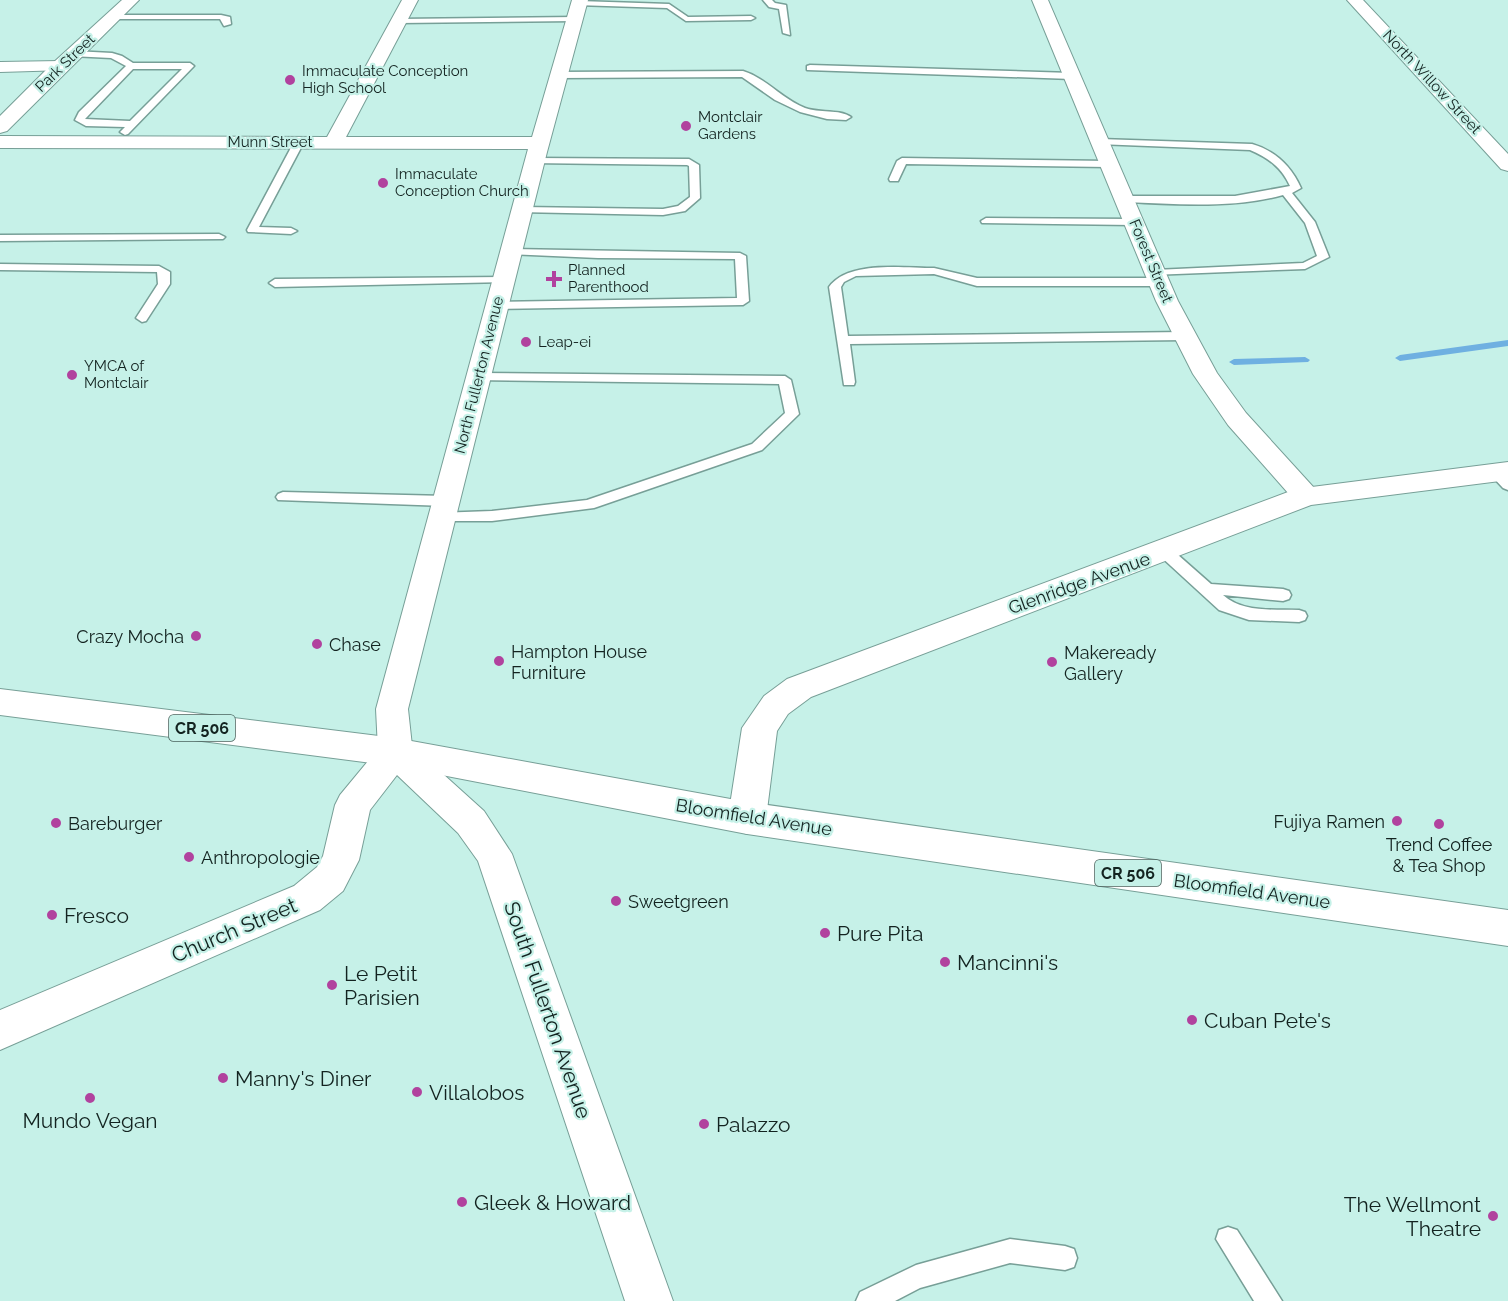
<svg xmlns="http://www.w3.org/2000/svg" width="1508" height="1301" font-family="Raleway,sans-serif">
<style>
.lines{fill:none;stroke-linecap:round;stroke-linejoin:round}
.stream{fill:#6fb0e1;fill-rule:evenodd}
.service-casing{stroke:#779f97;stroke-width:3}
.minor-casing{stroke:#779f97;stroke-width:2}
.tertiary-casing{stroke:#779f97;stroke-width:2}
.primary-casing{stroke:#779f97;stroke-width:2}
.service{fill:#fff;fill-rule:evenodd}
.minor{fill:#fff;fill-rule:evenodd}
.tertiary{fill:#fff;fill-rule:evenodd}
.primary{fill:#fff;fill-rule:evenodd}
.poi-dot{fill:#b1429e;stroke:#c6f1e8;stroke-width:2}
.labels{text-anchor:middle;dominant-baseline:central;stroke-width:4.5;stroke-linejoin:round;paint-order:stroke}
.far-street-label{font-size:15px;fill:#132320;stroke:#c6f1e8}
.far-poi-label{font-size:15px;fill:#132320;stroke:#c6f1e8;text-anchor:start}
.shield{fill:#c6f1e8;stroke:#49615c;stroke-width:1.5}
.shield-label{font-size:16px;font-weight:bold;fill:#132320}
.street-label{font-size:18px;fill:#132320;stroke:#c6f1e8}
.poi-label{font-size:18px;fill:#132320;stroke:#c6f1e8;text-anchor:start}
.near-poi-label{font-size:21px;fill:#132320;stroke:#c6f1e8;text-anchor:start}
.near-street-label{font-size:21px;fill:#132320;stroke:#c6f1e8}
</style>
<rect width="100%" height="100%" fill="#c6f1e8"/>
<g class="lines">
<path class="stream" d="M1508,340V346L1400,361L1395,358L1400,355Z
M1305,357L1310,360L1308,362L1234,365L1229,362L1234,359Z"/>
<defs>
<path id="service" d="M763,0H772L775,3L786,5L790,35L783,33L779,9L769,7Z
M579,1L669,4L688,17L751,16L755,18L751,20L686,21L667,8L576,5L575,3Z
M113,15H221L230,17L231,24L224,26L220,19H110V15Z
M577,17V21H574L399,23L395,21L399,19Z
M74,51L112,53L122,56L133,63H190L194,66L128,134L125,135L120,132L125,127L86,126L75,120L79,112L126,66L111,58L71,56L70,54ZM133,69H182L130,121L85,119Z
M810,65L1072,73L1076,76L1072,79L807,70V66Z
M743,71C766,78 782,99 805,108C818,113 840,109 851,117L846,120L827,119L800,112L775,100L742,77L558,78L554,75L558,72Z
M299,139L304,142L259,227L291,228L297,231L291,234L248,232L247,230L294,142Z
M1100,139L1252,144C1276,151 1291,166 1301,188L1292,193L1315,222L1329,257L1305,269L1151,275V271L1155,270L1303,263L1317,256L1305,223L1283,195C1232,209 1176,204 1124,202L1119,199L1124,196H1235L1290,186C1282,168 1269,158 1250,150L1097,144V140Z
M534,158L689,159L699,165L700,198L685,211L663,215L518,212V208L522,207L663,209L678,206L690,197L689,166L687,165L530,163L529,161Z
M902,158L1109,161L1114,164L1109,167L906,164L898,181H890L889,179L897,161Z
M986,218L1133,219L1138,222L1133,225L982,223L981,221Z
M219,234L225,237L223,239L0,241V235Z
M511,249L740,253L746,256L749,301L743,305L493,309V303L497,302L737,298L735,259L598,258L507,254V250Z
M0,264L159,266L170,272V284L146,321L142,322L136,318L158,284L157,272L0,270Z
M934,268L977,278H1159L1165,282L1159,286H977L934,274L856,276L844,282L841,287L848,336L1185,332L1191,336L1185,340L850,344L855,382L854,385H844L829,287C848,260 903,268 934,268Z
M504,277L510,280L508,282L275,287L269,283L275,279Z
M479,373L785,376L791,380L799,414L762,450L594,508L492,521H442L437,519L435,516L437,513L492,511L587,500L752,444L785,413L779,384L474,380L473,377Z
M1496,468L1508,477V490L1503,488L1489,473Z
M283,492L446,496L453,501L446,506L278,500L276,497L278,494Z
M1164,546L1169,547L1211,584L1283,589L1289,591L1291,595L1289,599L1283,601L1223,595C1243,613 1274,609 1299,610L1305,612L1307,616L1305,620L1299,622L1249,620L1219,610L1159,555L1156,551L1159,547Z
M1228,1227L1237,1230L1282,1301H1254L1216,1239L1219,1230Z
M1010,1239L1065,1246L1074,1249L1077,1258L1074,1267L1065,1270L1010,1263L920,1288L895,1301H856L860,1292L916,1265Z"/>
<path id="minor" d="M402,0H418L346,137H532L572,0H588L547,152L408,709L412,746L484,811L512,854L673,1301H625L478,861L458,833L397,775L370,810L359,860L343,891L320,910L0,1050V1010L294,886L317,867L323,856L335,805L340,795L378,749L376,709L528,149L0,148V136L327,137Z
M1032,0H1048L1178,301L1217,373L1246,413L1316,490L1320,496L1316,502L1306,505L1296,502L1228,425L1193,374L1156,301Z
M1347,0H1363L1508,154V171L1501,169Z
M60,61L66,62L68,66L66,70L0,72V62Z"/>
<path id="tertiary" d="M122,0H139L7,131L0,133V116L54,62Z
M1508,462V480L1311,505L811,697L788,714L777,731L766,818L760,829L747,834L734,829L728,818L742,728L764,696L787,679L1296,489Z"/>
<path id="primary" d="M0,689L395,738L747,802L1508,910V946L747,834L395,766L0,715Z"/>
</defs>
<use href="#service" class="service-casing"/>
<use href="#minor" class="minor-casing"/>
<use href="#tertiary" class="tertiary-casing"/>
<use href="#primary" class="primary-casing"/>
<use href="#service" class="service"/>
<use href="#minor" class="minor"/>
<use href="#tertiary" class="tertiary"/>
<use href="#primary" class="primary"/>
</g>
<g class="poi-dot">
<circle cx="290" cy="80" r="6"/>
<circle cx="686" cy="126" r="6"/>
<circle cx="383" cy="183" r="6"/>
<path d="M551 270h6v6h6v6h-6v6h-6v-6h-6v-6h6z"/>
<circle cx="526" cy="342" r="6"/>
<circle cx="72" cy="375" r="6"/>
<circle cx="196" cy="636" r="6"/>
<circle cx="317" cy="644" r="6"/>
<circle cx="499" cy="661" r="6"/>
<circle cx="1052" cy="662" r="6"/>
<circle cx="1397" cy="821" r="6"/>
<circle cx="56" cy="823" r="6"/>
<circle cx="1439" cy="824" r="6"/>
<circle cx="189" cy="857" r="6"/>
<circle cx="616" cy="901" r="6"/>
<circle cx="52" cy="915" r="6"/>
<circle cx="825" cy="933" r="6"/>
<circle cx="945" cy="962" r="6"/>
<circle cx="332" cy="985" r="6"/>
<circle cx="1192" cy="1020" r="6"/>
<circle cx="223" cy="1078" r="6"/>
<circle cx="417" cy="1092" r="6"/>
<circle cx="90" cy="1098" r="6"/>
<circle cx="704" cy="1124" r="6"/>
<circle cx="462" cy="1202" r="6"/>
<circle cx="1493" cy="1216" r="6"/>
</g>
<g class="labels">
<g class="far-street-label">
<text transform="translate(65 63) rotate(-44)">Park Street</text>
<text transform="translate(1432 82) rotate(47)">North Willow Street</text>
<text x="270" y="142">Munn Street</text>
<text transform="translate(1151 261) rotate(67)">Forest Street</text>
<text transform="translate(479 375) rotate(-76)">North Fullerton Avenue</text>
</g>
<g class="far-poi-label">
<text x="302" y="71">Immaculate Conception<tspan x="302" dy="17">High School</tspan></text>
<text x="698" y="117">Montclair<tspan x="698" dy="17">Gardens</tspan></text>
<text x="395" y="174">Immaculate<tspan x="395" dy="17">Conception Church</tspan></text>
<text x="568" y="270">Planned<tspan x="568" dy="17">Parenthood</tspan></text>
<text x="538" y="342">Leap-ei</text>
<text x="84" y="366">YMCA of<tspan x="84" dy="17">Montclair</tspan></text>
</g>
<g class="shield">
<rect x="169" y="715" width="66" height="26" rx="4.5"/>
<rect x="1095" y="860" width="66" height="26" rx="4.5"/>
</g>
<g class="shield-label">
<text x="202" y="728">CR 506</text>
<text x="1128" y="873">CR 506</text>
</g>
<g class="street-label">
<text transform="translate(1079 583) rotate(-20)">Glenridge Avenue</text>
<text transform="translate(754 817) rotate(9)">Bloomfield Avenue</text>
<text transform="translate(1252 891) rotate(8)">Bloomfield Avenue</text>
</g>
<g class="poi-label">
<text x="184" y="636" text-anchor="end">Crazy Mocha</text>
<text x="329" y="644">Chase</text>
<text x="511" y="651">Hampton House<tspan x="511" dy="21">Furniture</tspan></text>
<text x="1064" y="652">Makeready<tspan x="1064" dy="21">Gallery</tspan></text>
<text x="1385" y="821" text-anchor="end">Fujiya Ramen</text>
<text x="68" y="823">Bareburger</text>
<text x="1439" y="844" text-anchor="middle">Trend Coffee<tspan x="1439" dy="21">&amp; Tea Shop</tspan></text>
<text x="201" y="857">Anthropologie</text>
<text x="628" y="901">Sweetgreen</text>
</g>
<g class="near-poi-label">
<text x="64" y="915">Fresco</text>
<text x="837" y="933">Pure Pita</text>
<text x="957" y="962">Mancinni's</text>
<text x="344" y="973">Le Petit<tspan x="344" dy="24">Parisien</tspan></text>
<text x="1204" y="1020">Cuban Pete's</text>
<text x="235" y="1078">Manny's Diner</text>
<text x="429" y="1092">Villalobos</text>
<text x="90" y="1120" text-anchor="middle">Mundo Vegan</text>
<text x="716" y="1124">Palazzo</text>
<text x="474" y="1202">Gleek &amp; Howard</text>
<text x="1481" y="1204" text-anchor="end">The Wellmont<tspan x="1481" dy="24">Theatre</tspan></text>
</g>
<g class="near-street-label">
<text transform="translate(234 930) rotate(-23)">Church Street</text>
<text transform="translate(548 1010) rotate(71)">South Fullerton Avenue</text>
</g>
</g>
</svg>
